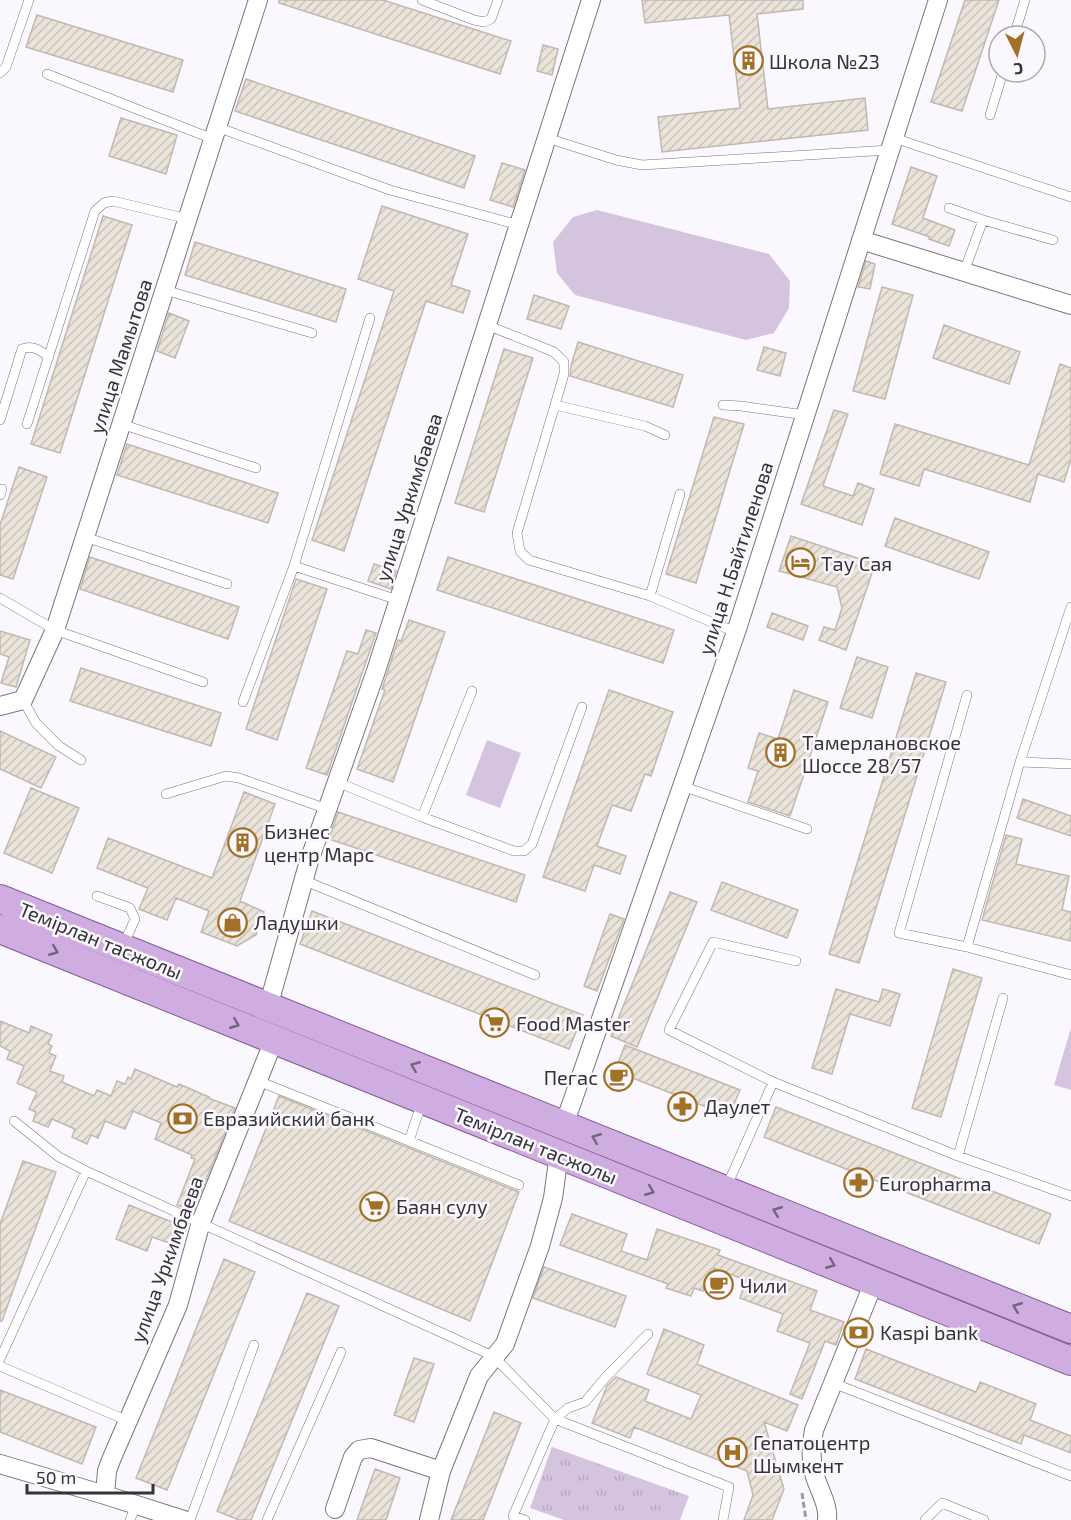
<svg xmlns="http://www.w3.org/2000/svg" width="1071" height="1520" font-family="'Exo 2',sans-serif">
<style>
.park{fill:url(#park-tufts)}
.garden{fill:#d5c4df}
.building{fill:url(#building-hatch);stroke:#c0b9b0;stroke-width:1.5}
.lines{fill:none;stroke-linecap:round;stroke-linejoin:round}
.service-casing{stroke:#7a757e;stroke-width:10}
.minor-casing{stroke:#7a757e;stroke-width:20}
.primary-casing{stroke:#845f98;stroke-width:30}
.path{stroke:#9c999f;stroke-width:3;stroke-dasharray:6 3;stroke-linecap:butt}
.service{stroke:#fff;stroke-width:9}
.minor{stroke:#fff;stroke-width:18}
.primary{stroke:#cfade0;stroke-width:28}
.oneway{stroke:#73647b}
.labels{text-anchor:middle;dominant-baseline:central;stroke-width:5;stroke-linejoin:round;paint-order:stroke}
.poi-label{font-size:20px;fill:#353337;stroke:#fbf7fe;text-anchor:start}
.street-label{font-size:20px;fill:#353337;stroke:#fbf7fe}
</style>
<defs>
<pattern id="park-tufts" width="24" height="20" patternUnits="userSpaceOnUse" patternTransform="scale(1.5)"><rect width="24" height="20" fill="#d5c4df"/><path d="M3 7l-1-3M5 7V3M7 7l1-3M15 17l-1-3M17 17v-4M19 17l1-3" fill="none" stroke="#b7a9c0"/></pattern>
<pattern id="building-hatch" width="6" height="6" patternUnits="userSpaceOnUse" patternTransform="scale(1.5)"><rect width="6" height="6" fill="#eae3d9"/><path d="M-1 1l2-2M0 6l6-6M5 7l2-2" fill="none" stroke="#c9c3bb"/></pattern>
</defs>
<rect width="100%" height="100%" fill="#fbf7fe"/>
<path class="park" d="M552,1447L689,1496L680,1520H564L530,1508Z"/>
<path class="garden" d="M597,210L769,254L790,281L789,308L774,333L746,340L575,295L557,273L553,242L573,217Z
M487,740L521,753L500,808L466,795Z
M1071,1028V1090L1054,1085Z"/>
<path class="building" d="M279,0H383L511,41L500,74L279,3Z
M642,0H803V9L757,14L768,109L865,98L868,130L662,152L658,117L740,108L729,15L645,23Z
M965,0H999L962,111L931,102Z
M37,15L183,60L173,92L26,47Z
M543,45L558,49L552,75L537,71Z
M246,79L475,156L464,188L235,111Z
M121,118L177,135L166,174L109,156Z
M502,163L525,170L513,207L490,200Z
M911,167L937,176L923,218L955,230L949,246L929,239L930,237L892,224Z
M382,206L468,234L451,285L470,291L463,313L426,301L344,551L312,540L394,291L358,279Z
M103,216L132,225L60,453L31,444Z
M195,242L346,289L336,322L185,275Z
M866,261L875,264L870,289L858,287Z
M882,287L913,295L885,399L853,391Z
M534,295L569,306L561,329L527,319Z
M169,313L189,321L175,358L157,351Z
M944,325L1020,352L1009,384L933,358Z
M578,342L683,375L673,407L570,376L571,366Z
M764,347L786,353L780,376L757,370Z
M504,349L533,358L484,512L455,503Z
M1060,364L1071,368V459L1064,482L1038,474L1030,502L924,469L919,486L880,474L895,424L1029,465Z
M834,410L848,414L823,486L853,496L858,483L874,489L862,525L801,504Z
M714,417L744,424L696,583L666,574Z
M127,444L278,493L268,523L117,475Z
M19,467L47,477L13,579L0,575V525Z
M895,518L989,552L979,579L885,546Z
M791,536L875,564L846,650L819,640L824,627L835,630L842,608L837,587L779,571Z
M90,557L239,607L228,639L80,589Z
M448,557L674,630L663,663L437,590Z
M374,564L396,571L391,589L368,581Z
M296,579L327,589L277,740L246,729Z
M772,613L808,626L803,640L767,627Z
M409,620L445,632L393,782L357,769L385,690L382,689L398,640L401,641Z
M366,630L376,633L327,775L306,768L347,651L358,654Z
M0,631L30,640L16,687L1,683L9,657L0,654Z
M857,657L888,667L872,718L840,708Z
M81,668L221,713L211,746L70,701Z
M916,673L946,682L859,963L829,954Z
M609,690L673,712L651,776L645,774L631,811L612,805L597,846L626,856L620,874L594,865L585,891L543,877Z
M794,690L828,702L790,816L748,802L758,771L748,768L759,733L778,739Z
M0,731L56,757L41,788L0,769Z
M31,788L79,808L52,873L4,853Z
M244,792L275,804L240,901L264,912L256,935L237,946L201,932L209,911L176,898L167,920L139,909L148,888L97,868L108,838L212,878Z
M1023,799L1071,816V836L1017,818Z
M338,812L525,875L516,902L329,839Z
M1006,835L1022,839L1016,864L1069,876L1062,910L1071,912V941L982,920Z
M722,882L798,910L787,938L711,910Z
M670,892L697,902L637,1047L611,1036Z
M312,911L583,1015L569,1049L300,944Z
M610,914L624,919L597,991L584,986Z
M953,969L982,978L941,1117L912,1108Z
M836,989L879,1002L883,989L900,994L890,1026L850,1014L832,1074L812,1068Z
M0,1021L29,1033L31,1026L52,1035L48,1044L52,1046L49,1053L56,1056L50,1071L64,1076L62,1082L94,1096L97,1090L111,1096L117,1081L125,1084L128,1077L131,1079L135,1069L177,1087L179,1084L209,1097L208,1098L235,1108L193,1212L177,1205L195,1159L191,1158L192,1155L155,1139L161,1123L133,1111L125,1129L105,1121L98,1138L91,1135L87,1144L72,1137L75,1129L52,1119L48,1127L33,1121L36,1112L29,1109L37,1092L17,1083L24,1066L7,1059L10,1051L0,1046Z
M625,1045L740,1090L729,1116L615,1071Z
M279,1096L519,1192L470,1321L229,1221Z
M776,1107L1051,1214L1039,1244L764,1137Z
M23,1161L56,1172L2,1321H0V1224Z
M129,1205L182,1226L175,1245L152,1237L147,1251L116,1239Z
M572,1214L627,1234L621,1251L647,1260L657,1229L720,1250L718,1255L817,1291L810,1310L844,1322L836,1345L825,1341L802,1399L790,1394L810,1343L777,1331L783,1314L740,1298L746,1280L714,1268L712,1274L709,1273L703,1291L694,1288L691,1296L666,1288L668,1284L560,1245Z
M224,1259L255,1272L167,1490L136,1478Z
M544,1267L626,1296L615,1327L533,1298Z
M307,1293L339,1306L251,1520H239L217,1511Z
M664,1329L704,1345L697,1364L798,1405L787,1431L764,1422L784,1489L772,1520H744L753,1495L747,1471L634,1427L630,1438L592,1423L607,1386L616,1377L649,1390L645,1401L691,1419L701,1395L647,1374Z
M866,1349L976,1392L980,1382L1036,1404L1030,1420L1071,1436V1453L1024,1435L1021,1444L855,1379Z
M414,1358L434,1364L414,1422L394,1415Z
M0,1390L96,1427L82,1464L0,1432Z
M494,1412L521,1423L483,1520H451Z
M375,1469L400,1478L386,1520H357Z"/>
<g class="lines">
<defs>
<path id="service" d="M422,0L474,20L484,22L491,19L498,0
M1014,36L1025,0
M0,73L6,67L29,0
M47,74L213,139
M990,115L1003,72
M217,127L390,190L519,225
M547,138L616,160L642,165L890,150
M894,138L1071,197
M949,208L983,220L1053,240
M964,272L983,220
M165,290L312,333
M487,325L554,352L564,362V374L555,405
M723,405L741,406L805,415
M0,420L22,349C33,345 40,350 49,357
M27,424L95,211L104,203L113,201L188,219
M121,424L256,468
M665,435L645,426L555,405L517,533L520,551L529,560L650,596L728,629H737
M0,495L2,489
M85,537L227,584
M294,566L370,318
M650,596L680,494
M0,598L55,630L203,682
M1071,607L1020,762L967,947L1071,975
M967,695L899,933L967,947
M23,700L36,723L59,746L81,760
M243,702L294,566L398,600
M1020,762L1071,764
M337,782L422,817L514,851H524L532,844L582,707
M682,786L807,829
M166,794L226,776L239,778L327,809
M422,817L472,691
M303,880L535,975
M97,896L130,908L135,919L123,946
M258,1081L409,1141
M773,1082L958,1156L1071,1196
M422,1102L409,1141L519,1185
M14,1121L59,1157L86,1171L493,1356L555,1419L729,1487L723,1520
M958,1156L1003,998
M726,1188L773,1082L669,1030L713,942L796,961
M0,1359L86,1171
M0,1366L128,1421
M833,1383L1071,1476
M130,1520L136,1505
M190,1520L254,1345
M267,1520L341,1352
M525,1520L513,1516L555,1419L568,1408L585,1402L606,1377L648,1334
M925,1520L942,1503L984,1520"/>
<path id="minor" d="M861,240L1071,305
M0,706L23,700L55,630L258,0
M268,1007L309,861L376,671L591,0
M564,1125L737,629L938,0
M0,1464L105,1495L184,1520
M105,1495L107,1471L111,1460L178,1305L201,1222L274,1040
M335,1509L353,1457L359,1450L371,1448L441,1471
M429,1520L441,1471L479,1376L505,1344L540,1246L553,1198L559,1154
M827,1520C829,1504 818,1489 814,1473C810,1458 811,1445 814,1430L874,1282"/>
<path id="primary" d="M0,899L1071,1329
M0,929L1071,1361"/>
</defs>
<use href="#service" class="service-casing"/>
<use href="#minor" class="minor-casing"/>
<use href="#primary" class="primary-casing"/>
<path class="path" d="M802,1493L806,1520"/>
<use href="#service" class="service"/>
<use href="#minor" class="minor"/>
<use href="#primary" class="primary"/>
</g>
<defs><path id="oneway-chevron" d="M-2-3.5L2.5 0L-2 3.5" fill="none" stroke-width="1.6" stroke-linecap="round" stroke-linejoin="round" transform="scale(1.5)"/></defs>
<g class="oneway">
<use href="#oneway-chevron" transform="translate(54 951) rotate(22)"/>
<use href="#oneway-chevron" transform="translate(235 1024) rotate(22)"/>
<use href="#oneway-chevron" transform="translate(415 1066) rotate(-158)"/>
<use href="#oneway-chevron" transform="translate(596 1138) rotate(-158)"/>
<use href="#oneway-chevron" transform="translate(650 1191) rotate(22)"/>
<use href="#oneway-chevron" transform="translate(777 1211) rotate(-158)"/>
<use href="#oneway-chevron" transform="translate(831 1264) rotate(22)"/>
<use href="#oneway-chevron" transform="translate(1017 1307) rotate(-158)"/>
</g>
<defs>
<symbol id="building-ring" viewBox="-11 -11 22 22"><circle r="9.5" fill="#fbf7fe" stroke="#a17225" stroke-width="1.5"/><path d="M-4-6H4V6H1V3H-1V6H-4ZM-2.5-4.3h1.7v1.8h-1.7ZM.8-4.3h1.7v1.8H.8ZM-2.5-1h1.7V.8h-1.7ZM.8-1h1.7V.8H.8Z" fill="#a17225"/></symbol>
<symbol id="hotel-ring" viewBox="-11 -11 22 22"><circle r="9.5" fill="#fbf7fe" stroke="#a17225" stroke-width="1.5"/><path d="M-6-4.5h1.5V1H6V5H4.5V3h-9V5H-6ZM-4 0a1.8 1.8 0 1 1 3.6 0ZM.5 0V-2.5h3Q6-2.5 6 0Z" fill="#a17225"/></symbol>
<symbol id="shop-ring" viewBox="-11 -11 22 22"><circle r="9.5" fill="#fbf7fe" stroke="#a17225" stroke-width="1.5"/><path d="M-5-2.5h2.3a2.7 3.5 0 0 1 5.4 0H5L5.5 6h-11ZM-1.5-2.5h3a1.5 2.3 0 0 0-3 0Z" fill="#a17225"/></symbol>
<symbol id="supermarket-ring" viewBox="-11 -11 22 22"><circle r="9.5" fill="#fbf7fe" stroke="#a17225" stroke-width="1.5"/><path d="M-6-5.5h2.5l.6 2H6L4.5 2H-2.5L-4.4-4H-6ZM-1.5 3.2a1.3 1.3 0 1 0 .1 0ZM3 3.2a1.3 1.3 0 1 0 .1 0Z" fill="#a17225"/></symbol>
<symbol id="cafe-ring" viewBox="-11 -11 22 22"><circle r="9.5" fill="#fbf7fe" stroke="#a17225" stroke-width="1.5"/><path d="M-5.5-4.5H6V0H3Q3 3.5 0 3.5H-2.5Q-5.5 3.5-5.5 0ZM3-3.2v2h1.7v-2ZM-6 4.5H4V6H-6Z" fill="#a17225"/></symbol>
<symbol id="pharmacy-ring" viewBox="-11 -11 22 22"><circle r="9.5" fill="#fbf7fe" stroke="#a17225" stroke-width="1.5"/><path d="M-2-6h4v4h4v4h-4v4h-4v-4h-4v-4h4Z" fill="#a17225"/></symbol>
<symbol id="bank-ring" viewBox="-11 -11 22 22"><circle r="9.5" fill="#fbf7fe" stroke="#a17225" stroke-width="1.5"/><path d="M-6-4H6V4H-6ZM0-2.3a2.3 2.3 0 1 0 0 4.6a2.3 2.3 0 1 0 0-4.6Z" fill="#a17225"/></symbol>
<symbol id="hospital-ring" viewBox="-11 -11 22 22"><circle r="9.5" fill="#fbf7fe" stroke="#a17225" stroke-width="1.5"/><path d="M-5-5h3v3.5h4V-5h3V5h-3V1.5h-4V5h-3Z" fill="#a17225"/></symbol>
</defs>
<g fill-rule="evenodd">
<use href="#building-ring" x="732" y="44" width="33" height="33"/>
<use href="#hotel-ring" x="784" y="546" width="33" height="33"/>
<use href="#building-ring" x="764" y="736" width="33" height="33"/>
<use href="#building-ring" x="226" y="826" width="33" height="33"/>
<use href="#shop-ring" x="216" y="906" width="33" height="33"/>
<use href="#supermarket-ring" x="478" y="1006" width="33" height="33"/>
<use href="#cafe-ring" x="602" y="1060" width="33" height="33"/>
<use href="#pharmacy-ring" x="666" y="1090" width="33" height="33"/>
<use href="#bank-ring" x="166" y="1102" width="33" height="33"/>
<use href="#pharmacy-ring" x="842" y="1166" width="33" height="33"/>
<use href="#supermarket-ring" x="358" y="1190" width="33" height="33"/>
<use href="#cafe-ring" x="702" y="1268" width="33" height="33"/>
<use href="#bank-ring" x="842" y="1316" width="33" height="33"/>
<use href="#hospital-ring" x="716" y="1436" width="33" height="33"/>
</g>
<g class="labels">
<g class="poi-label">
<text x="769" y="61">Школа №23</text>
<text x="821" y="563">Тау Сая</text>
<text x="802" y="742">Тамерлановское<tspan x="802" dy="23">Шоссе 28/57</tspan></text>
<text x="264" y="831">Бизнес<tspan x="264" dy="23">центр Марс</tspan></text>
<text x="254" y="922">Ладушки</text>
<text x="516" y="1023">Food Master</text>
<text x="598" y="1077" text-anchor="end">Пегас</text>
<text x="704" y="1106">Даулет</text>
<text x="203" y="1118">Евразийский банк</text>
<text x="879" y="1183">Europharma</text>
<text x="396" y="1206">Баян сулу</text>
<text x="740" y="1285">Чили</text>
<text x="880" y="1332">Kaspi bank</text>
<text x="753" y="1442">Гепатоцентр<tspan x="753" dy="23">Шымкент</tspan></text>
</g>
<g class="street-label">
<text transform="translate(120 356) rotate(-72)">улица Мамытова</text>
<text transform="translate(408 497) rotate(-72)">улица Уркимбаева</text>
<text transform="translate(735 558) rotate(-72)">улица Н.Байтиленова</text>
<text transform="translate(101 940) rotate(22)">Темірлан тасжолы</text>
<text transform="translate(536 1145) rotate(22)">Темірлан тасжолы</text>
<text transform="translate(166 1259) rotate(-70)">улица Уркимбаева</text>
</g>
</g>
<g transform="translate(1017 54) rotate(174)"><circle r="28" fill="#fbf7fe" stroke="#aca9ae" stroke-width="1.5"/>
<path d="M0-4.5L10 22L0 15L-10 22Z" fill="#a17225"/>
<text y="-9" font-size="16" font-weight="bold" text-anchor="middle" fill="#353337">С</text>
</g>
<path d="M27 1484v9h126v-9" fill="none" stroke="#353337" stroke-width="3"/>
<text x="36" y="1484" font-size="18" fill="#353337" stroke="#fbf7fe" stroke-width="4.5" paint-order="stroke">50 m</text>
</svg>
